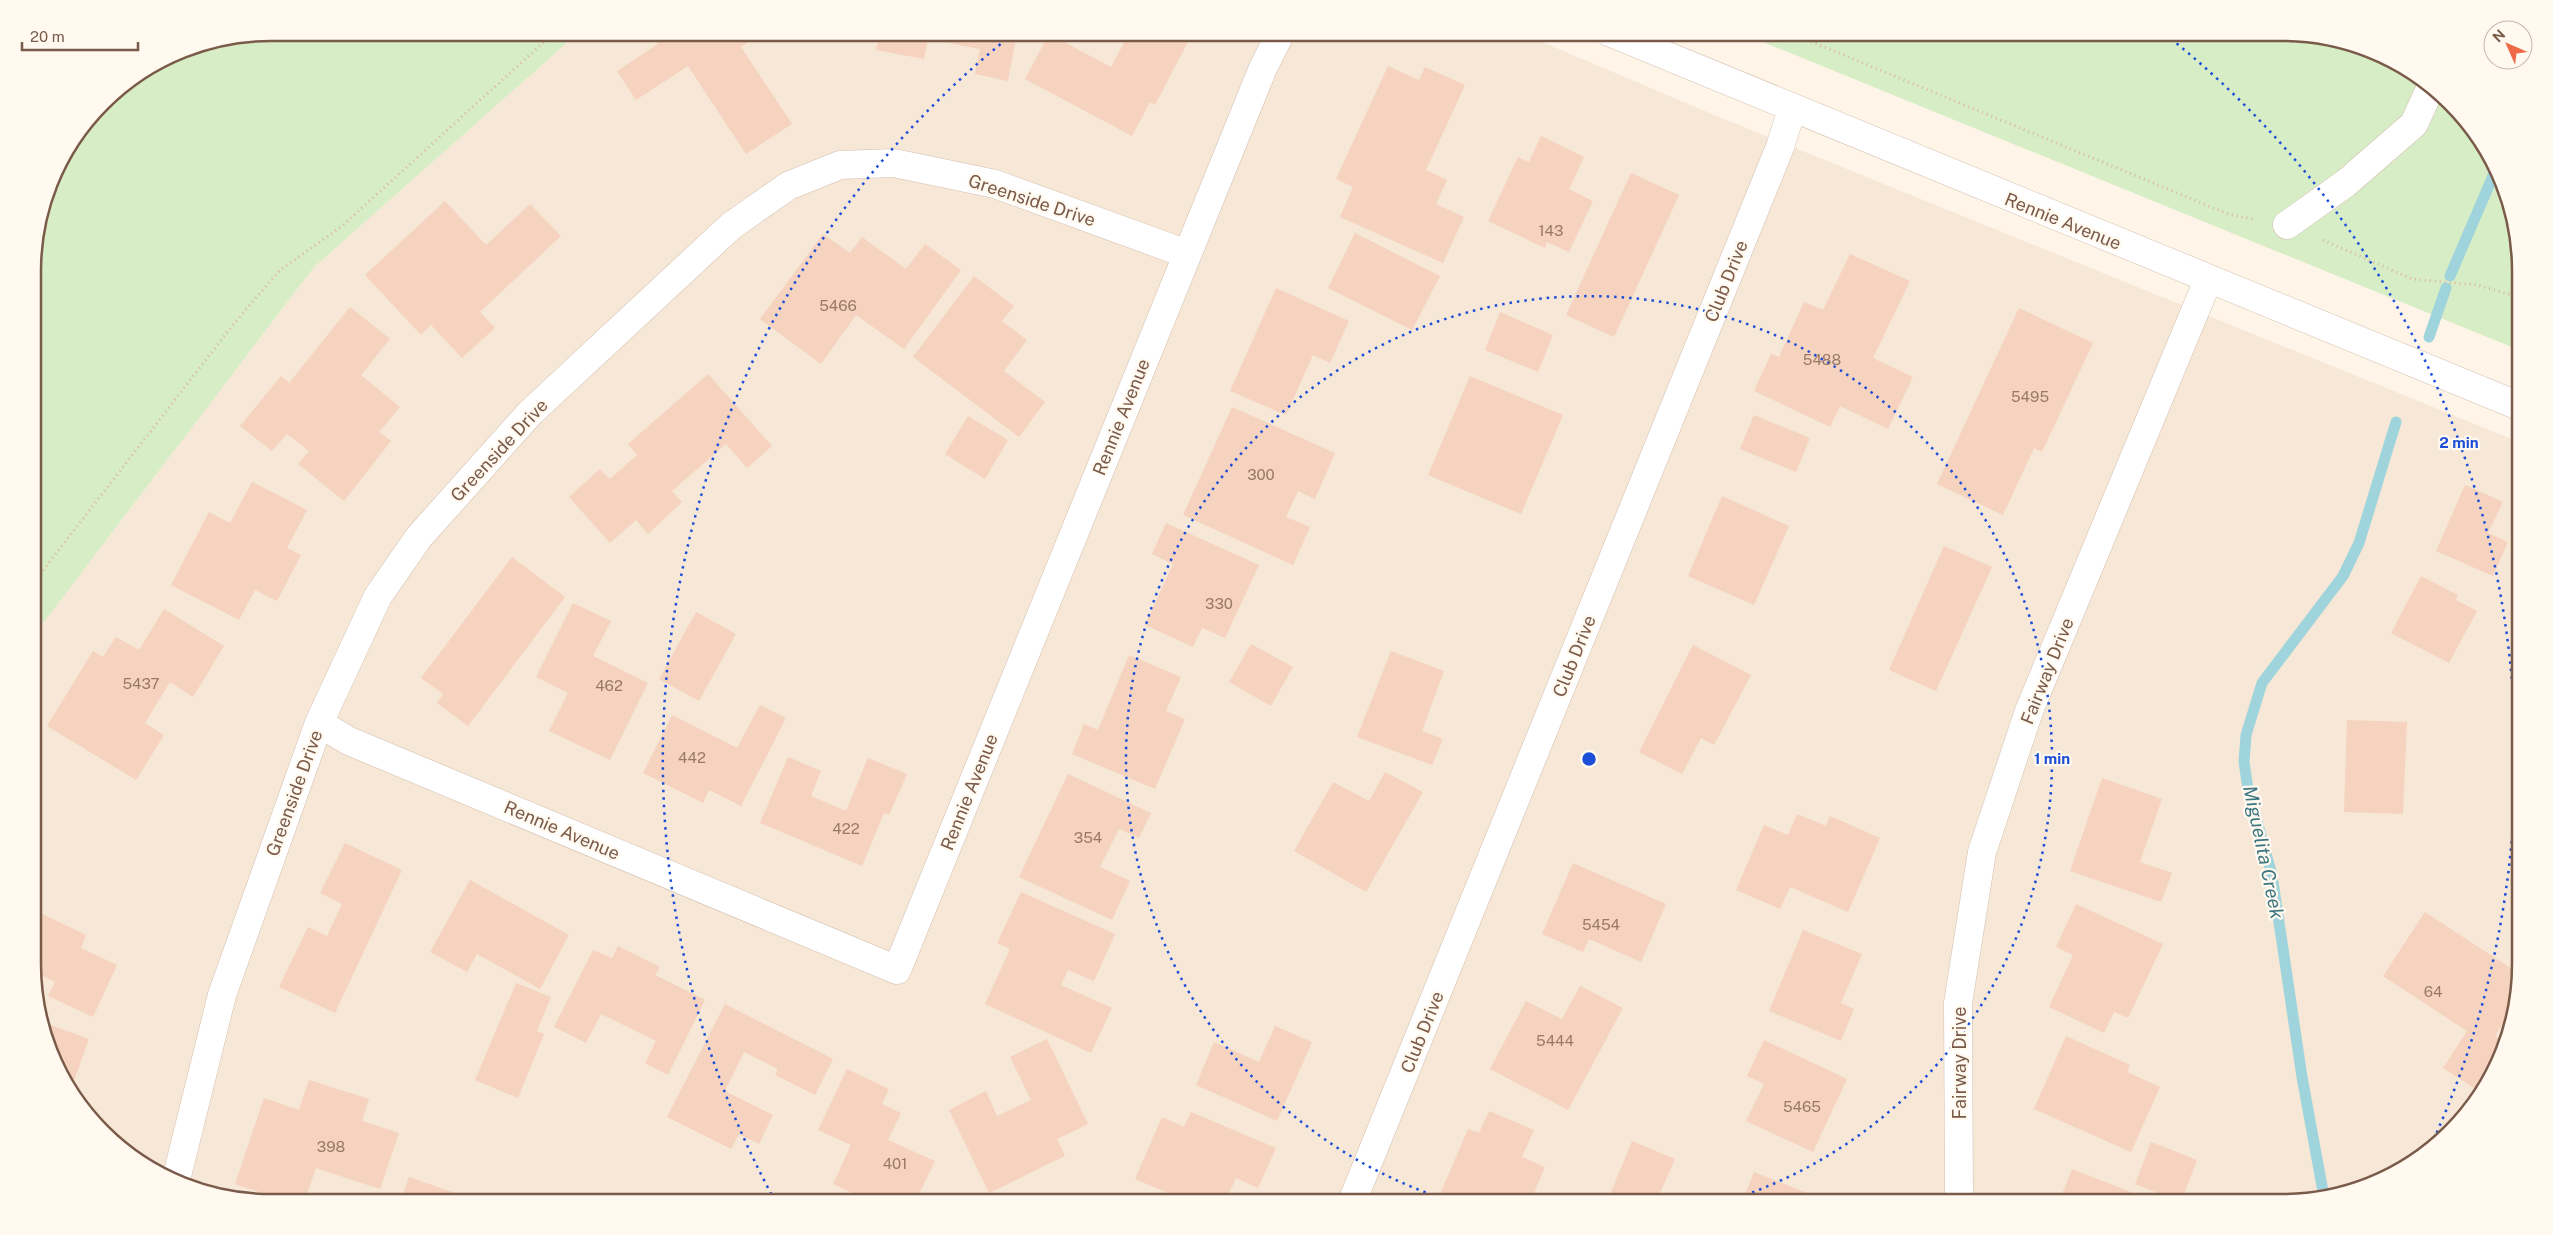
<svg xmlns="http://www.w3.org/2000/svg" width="2553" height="1235" font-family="'Public Sans',sans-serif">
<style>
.residential{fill:#f6e7d6}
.grass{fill:#d6edc5}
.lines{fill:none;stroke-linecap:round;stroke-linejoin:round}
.stream{stroke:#a0d4dc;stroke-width:11}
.building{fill:#f5d3be}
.minor-casing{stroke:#d4beaf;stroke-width:29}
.path{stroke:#dbb6a0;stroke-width:3;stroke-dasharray:1 4;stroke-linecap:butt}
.minor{stroke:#fff;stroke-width:28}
.ring{fill:none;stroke:#1d4ed8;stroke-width:2.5;stroke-dasharray:2.5 5}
.labels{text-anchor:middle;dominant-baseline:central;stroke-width:4.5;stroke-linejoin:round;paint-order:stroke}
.number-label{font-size:15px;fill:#997866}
.street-label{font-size:18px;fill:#7a5a49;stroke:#fff9f0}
.water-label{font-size:19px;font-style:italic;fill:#3c7680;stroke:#fff9f0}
.rim{fill:none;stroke:#7a5a49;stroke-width:2.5}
.centre{fill:#1d4ed8;stroke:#fff9f0;stroke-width:2.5}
.ring-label{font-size:15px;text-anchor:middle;font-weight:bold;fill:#1d4ed8;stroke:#fff9f0;stroke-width:4.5;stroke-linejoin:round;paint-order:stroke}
</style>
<rect width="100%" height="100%" fill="#fef5e8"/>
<path class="residential" d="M578,33H1521L1719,117L2519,442L2520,964L2496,1069L2461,1121L2414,1162L2358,1190L2297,1202H272L166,1178L82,1109L51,1055L35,995L34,635L314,267Z"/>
<path class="grass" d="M272,32L578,33L314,267L34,635L33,256L57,166L114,92L180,51Z
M2281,32L2387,57L2471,126L2502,180L2518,241L2519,350L1741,33Z"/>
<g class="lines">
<path class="stream" d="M2450,276L2496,169
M2429,337L2446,288
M2324,1197L2302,1077L2272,875L2248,789L2244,762L2246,735L2262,683L2343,576L2359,543L2396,422"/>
</g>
<path class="building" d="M655,32H763L741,47L792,124L746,154L688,66L636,100L617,71L658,44L652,34Z
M880,32H1017L1008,81L975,74L980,49L928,39L924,59L876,50Z
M1130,32H1193L1155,105L1150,102L1132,136L1025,79L1049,34L1111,67Z
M1388,66L1419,80L1425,67L1465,85L1426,170L1447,180L1436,204L1464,217L1443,263L1340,217L1353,187L1336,179Z
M1541,136L1584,157L1569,189L1593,201L1569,252L1547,242L1545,248L1488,221L1518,157L1529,162Z
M1631,173L1679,195L1614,337L1566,315Z
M445,201L486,245L530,204L561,236L480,312L495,328L462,358L431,325L421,335L365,275Z
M1355,233L1440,276L1412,330L1328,288Z
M823,234L850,253L862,237L906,269L925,244L961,270L904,349L856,315L821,364L760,319Z
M1850,254L1910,281L1873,358L1913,377L1888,429L1840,406L1830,427L1754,391L1771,354L1779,357L1804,302L1823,310Z
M974,276L1014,306L1002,321L1027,340L1004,371L1045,402L1019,437L913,357Z
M1276,288L1349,321L1330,363L1313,355L1286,415L1230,391Z
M350,307L390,339L361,375L400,407L379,432L391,441L344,501L298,464L309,451L287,434L272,451L240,426L281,376L289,383Z
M2019,308L2093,343L2042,452L2034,448L2003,515L1937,484Z
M1500,312L1553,335L1538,372L1485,350Z
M708,374L772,446L747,468L726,444L672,491L682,502L648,534L636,520L610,543L569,497L600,469L610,479L637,455L628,444Z
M1470,376L1563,415L1521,514L1428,475Z
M1232,407L1335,453L1315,499L1298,491L1286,517L1310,527L1293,565L1183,515Z
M1754,415L1810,438L1796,472L1740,449Z
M968,416L1008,440L985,479L945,454Z
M252,482L307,510L287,548L301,555L277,601L255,590L239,620L171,585L209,512L230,523Z
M2465,485L2503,502L2488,533L2508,542L2493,576L2436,551Z
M1722,496L1789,526L1754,605L1688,576Z
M1166,523L1259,565L1225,638L1202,628L1193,647L1145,625L1173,564L1152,554Z
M1944,546L1992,567L1936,691L1889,670Z
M512,557L565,597L468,726L437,703L443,694L421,678Z
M2421,576L2458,595L2456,600L2477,611L2449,663L2391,633Z
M573,603L611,621L593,656L648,683L610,760L549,731L568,693L536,677Z
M164,609L224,646L193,697L170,682L145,723L164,735L136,780L47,726L93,651L103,657L116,637L139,650Z
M696,612L736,634L699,701L659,679Z
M1251,644L1293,667L1271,706L1229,682Z
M1693,645L1751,675L1714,745L1701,738L1682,774L1639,752Z
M1391,651L1444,671L1422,731L1443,739L1432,765L1357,737Z
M1129,655L1181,677L1166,711L1185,719L1155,789L1072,754L1084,724L1098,730Z
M760,705L786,718L741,806L709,790L703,803L643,773L672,715L737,748Z
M2347,720L2407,722L2403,814L2344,812Z
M788,757L821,771L811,796L846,811L868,758L907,774L889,815L884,813L862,866L760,823Z
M1385,772L1423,792L1366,892L1294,851L1333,782L1369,801Z
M1068,774L1151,813L1139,838L1119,829L1100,867L1130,881L1112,920L1019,877Z
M2102,778L2162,799L2140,862L2172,873L2161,902L2070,871Z
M1797,814L1826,826L1830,816L1880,838L1848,912L1790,887L1780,909L1736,890L1764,825L1788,835Z
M345,843L402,870L335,1013L279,987L308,927L327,936L342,904L320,893Z
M1573,863L1666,904L1641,962L1589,939L1583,952L1542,934Z
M470,880L569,935L540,989L477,954L467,972L430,952Z
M1021,892L1115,934L1094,981L1068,970L1061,985L1112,1008L1091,1053L985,1004L1010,949L997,943Z
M2076,904L2163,944L2128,1018L2114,1012L2104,1033L2049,1007L2073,955L2056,947Z
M34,910L86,935L81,948L117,965L93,1017L48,996L55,982L35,972Z
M2425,912L2518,973L2508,1016L2495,1036L2502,1041L2496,1069L2480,1092L2443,1068L2467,1031L2383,976Z
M1803,930L1862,954L1841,1003L1854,1009L1841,1041L1769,1011Z
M618,946L660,967L655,975L705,1000L668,1075L645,1063L656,1041L601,1014L586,1043L554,1027L593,950L612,958Z
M516,983L551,997L537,1031L544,1034L518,1098L475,1080Z
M1580,986L1623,1008L1568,1110L1490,1069L1526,1001L1562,1019Z
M725,1004L833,1059L815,1095L775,1075L778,1069L744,1052L725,1091L773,1115L759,1144L739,1134L731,1149L667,1117Z
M42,1022L89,1039L71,1089L51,1055Z
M1275,1026L1312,1042L1277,1121L1196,1085L1214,1042L1259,1062Z
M2066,1036L2130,1065L2127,1072L2160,1087L2131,1152L2034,1109Z
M1047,1039L1088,1124L1057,1139L1065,1156L989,1193L949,1110L986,1091L997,1116L1031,1100L1010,1057Z
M1764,1040L1847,1079L1813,1152L1746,1121L1764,1084L1747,1076Z
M847,1069L889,1089L882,1104L901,1113L888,1140L935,1161L915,1202H871L833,1184L851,1145L818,1130Z
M309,1080L369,1099L362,1121L399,1133L380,1189L316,1168L304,1202H289L235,1184L264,1098L299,1110Z
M1489,1111L1534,1130L1522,1157L1545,1167L1530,1202H1465L1441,1192L1468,1129L1479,1133Z
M1191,1112L1276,1148L1258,1188L1236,1178L1225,1202H1189L1135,1179L1162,1117L1184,1127Z
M1632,1141L1675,1159L1656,1202H1607Z
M2151,1142L2197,1160L2181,1202L2135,1184Z
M2072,1169L2146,1198L2144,1202H2059Z
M1754,1172L1825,1200L1824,1202H1742Z
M409,1177L481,1202H400Z"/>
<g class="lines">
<defs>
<path id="minor" d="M1609,32L2519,406
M2287,225L2346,183L2414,124L2429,91
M319,723L349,741L897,970L1263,68L1281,32
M176,1180L222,995L319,723L378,596L419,537L530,413L731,226L788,186L840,165L894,163L995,184L1187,254
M1352,1202L1780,147L1792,109
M1959,1202L1958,1003L1982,852L2029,711L2208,280"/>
</defs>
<use href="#minor" class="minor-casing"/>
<path class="path" d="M1788,32L2228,214L2253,219
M2323,240L2412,279L2477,285L2519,297
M34,582L232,326L279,271L342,226L555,32"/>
<use href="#minor" class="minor"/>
</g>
<g class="ring">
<path d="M1454 1202A463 463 0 1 1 1724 1202"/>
<path d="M775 1201A926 926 0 0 1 1013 34M2165 34A926 926 0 0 1 2432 1143"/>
</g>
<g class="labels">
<g class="number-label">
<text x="1551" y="230">143</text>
<text x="838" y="305">5466</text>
<text x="1822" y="359">5488</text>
<text x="2030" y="396">5495</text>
<text x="1261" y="474">300</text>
<text x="1219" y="603">330</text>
<text x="141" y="683">5437</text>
<text x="609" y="685">462</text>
<text x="692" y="757">442</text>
<text x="846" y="828">422</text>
<text x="1088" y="837">354</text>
<text x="1601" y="924">5454</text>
<text x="2433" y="991">64</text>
<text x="1555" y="1040">5444</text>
<text x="1802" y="1106">5465</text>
<text x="331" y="1146">398</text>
<text x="895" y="1163">401</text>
</g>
<g class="street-label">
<text transform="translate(1032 200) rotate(18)">Greenside Drive</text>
<text transform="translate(2063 221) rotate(22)">Rennie Avenue</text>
<text transform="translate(1726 281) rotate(-68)">Club Drive</text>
<text transform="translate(1121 417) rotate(-68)">Rennie Avenue</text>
<text transform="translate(499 450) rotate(-47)">Greenside Drive</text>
<text transform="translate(1574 656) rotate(-68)">Club Drive</text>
<text transform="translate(2047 671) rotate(-68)">Fairway Drive</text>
<text transform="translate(969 792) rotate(-68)">Rennie Avenue</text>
<text transform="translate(294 793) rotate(-70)">Greenside Drive</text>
<text transform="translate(562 830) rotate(23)">Rennie Avenue</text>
<text transform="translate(1422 1032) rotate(-68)">Club Drive</text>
<text transform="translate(1959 1063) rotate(-90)">Fairway Drive</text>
</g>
<g class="water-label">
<text transform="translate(2264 852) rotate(78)">Miguelita Creek</text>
</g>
</g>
<path d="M0 0H2553V1235H0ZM271 41H2282A230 230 0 0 1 2512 271V964A230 230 0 0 1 2282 1194H271A230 230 0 0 1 41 964V271A230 230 0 0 1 271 41Z" fill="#fff9f0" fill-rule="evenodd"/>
<path class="rim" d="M271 41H2282A230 230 0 0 1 2512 271V964A230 230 0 0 1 2282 1194H271A230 230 0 0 1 41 964V271A230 230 0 0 1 271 41Z"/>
<circle cx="1589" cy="759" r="8" class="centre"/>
<g class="ring-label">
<text x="2459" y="448">2 min</text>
<text x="2052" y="764">1 min</text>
</g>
<g transform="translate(2508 45) rotate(315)"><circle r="24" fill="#fff9f0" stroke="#cab9ad"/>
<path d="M0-4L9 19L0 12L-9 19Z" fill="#ef6946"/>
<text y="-8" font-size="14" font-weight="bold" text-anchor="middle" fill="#7a5a49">N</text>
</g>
<path d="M22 42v8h116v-8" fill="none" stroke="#7a5a49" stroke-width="2.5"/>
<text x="30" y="42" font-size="15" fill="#7a5a49" stroke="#fff9f0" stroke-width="4" paint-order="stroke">20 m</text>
</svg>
